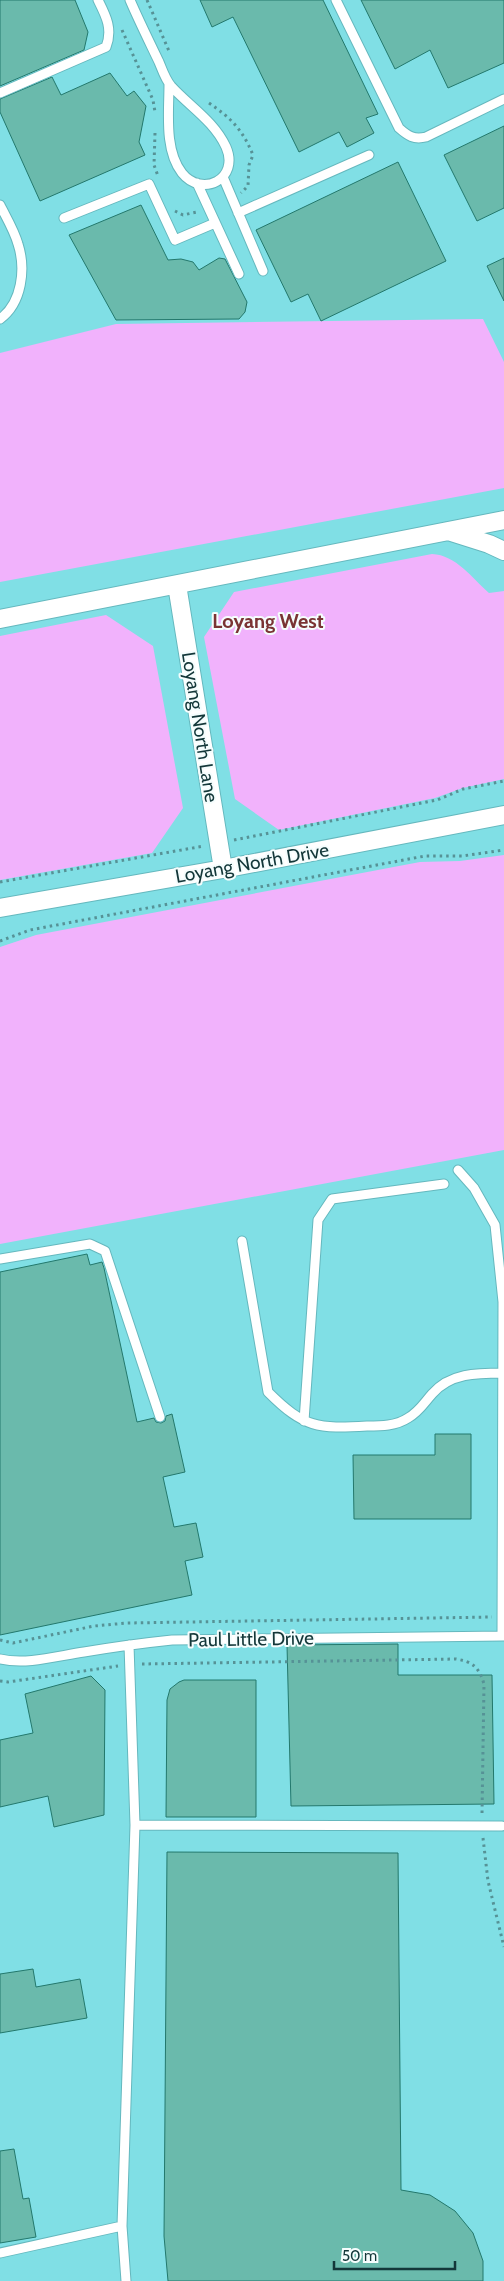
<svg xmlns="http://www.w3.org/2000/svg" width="504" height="2281" font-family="Cabin,sans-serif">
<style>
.built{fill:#80dfe5}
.green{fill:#f1b2fc}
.building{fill:#6abaac;stroke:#23786c}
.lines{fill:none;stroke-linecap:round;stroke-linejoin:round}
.lane-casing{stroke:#65b8be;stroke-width:11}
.street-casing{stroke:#65b8be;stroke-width:20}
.path{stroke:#569296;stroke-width:3;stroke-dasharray:2.5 4;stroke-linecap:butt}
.lane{stroke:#fff;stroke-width:9}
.street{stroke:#fff;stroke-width:18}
.labels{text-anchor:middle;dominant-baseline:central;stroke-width:4;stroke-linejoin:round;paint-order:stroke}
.street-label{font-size:19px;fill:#133739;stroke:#f5fdfd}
.neighbourhood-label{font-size:20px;font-weight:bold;fill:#7a3334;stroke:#f5fdfd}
</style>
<rect width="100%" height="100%" fill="#97ebf1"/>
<path class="built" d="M0,0H504V2281H0Z"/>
<path class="green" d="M483,319L504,362V488L0,582V353L116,324Z
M432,554C456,555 472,578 489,593L504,591V779L463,788L435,798L279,830L235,799L204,637L234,592Z
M106,615L153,646L183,808L152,853L0,880V636Z
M504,855V1150L0,1244V947L36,935L420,862L460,861Z"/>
<path class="building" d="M0,0H75L88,32L84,50L0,86Z
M200,0H323L378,114L366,118L374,133L347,147L339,132L299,152L233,17L212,27Z
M361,0H504V63L448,88L430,50L395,69Z
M110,73L127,96L134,91L146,106L139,142L145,155L40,201L0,112V99L52,77L61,95Z
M504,126V208L477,221L444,155Z
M398,162L446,261L321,321L308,294L291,302L256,230Z
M141,205L168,260L181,259L193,262L199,270L219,258L225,259L247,302L245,312L239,319L116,320L69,235Z
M504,258V301L487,266Z
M87,1254L90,1265L102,1262L104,1268L137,1422L154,1418L156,1422L161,1423L165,1421L166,1416L172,1414L185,1472L163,1477L174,1527L196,1523L203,1557L185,1561L192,1595L0,1635V1272Z
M435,1434H471V1519H354L353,1455H435Z
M398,1644V1675H492L494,1804L291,1806L287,1645Z
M91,1676L105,1690L104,1815L54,1827L48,1796L0,1807V1740L33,1733L25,1694Z
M184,1680H256V1817H166L167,1700L170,1689L179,1682Z
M167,1852L398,1853L401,2190L430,2195L455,2211L473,2233L483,2261V2281H168L164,2236Z
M33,1969L36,1987L80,1979L87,2018L0,2033V1974Z
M14,2149L23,2199L29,2198L36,2237L0,2243V2151Z"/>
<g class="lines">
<defs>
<path id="lane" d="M130,0C139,21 149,41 159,62C162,69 165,79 171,86C189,106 214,121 226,147C240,179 202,198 182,173C164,150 169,112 169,84
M336,0L399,128C408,136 414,140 426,137L504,99
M0,93L106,47C113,29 106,16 98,0
M223,177L263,271
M197,183L239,274
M0,205C6,217 14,230 18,244C26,269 22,303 0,319
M238,213L369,155
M64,218L149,184L175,240L215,223
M458,1170L474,1188L495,1225L503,1302L502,1636
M242,1241L268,1392C304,1428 318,1429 367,1426C381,1426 396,1426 408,1418C419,1412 424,1403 432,1394C450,1373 477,1373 503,1373
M0,1259L90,1244L105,1251L160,1417
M304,1421L318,1220L332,1199L444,1184
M0,1659C27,1665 57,1656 84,1652C114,1647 143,1643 172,1640L504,1636
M135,1825L502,1826
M0,2253L122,2226
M126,2281L122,2226L135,1825L129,1645"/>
<path id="street" d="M448,531L489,544L504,551
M177,585L223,869
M0,619L504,520
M0,908L223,869L504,815"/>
</defs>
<use href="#lane" class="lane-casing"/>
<use href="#street" class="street-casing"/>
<path class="path" d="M147,0L169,51
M122,30L153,100L155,112
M209,103C232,119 242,129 253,155L249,165L248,186L241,193
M155,133L154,165L158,176
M175,211L183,215L197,212
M234,840L437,800L463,789L504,781
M0,882L204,846
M0,941L30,930L425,856H462L504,850
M0,1640L13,1643L94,1626L127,1623L492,1617
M142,1664L456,1659C473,1662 479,1667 484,1684L482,1814
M0,1681L8,1682L118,1666
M483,1838L488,1881L504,1947"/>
<use href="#lane" class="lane"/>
<use href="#street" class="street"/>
</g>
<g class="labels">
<g class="street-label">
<text transform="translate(200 727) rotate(81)">Loyang North Lane</text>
<text transform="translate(252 863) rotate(-10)">Loyang North Drive</text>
<text transform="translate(251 1639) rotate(-1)">Paul Little Drive</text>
</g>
<g class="neighbourhood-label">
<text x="268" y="621">Loyang West</text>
</g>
</g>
<path d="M334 2261v8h121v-8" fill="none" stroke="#133739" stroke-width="2.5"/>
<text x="342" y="2261" font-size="15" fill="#133739" stroke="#f5fdfd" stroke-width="4" paint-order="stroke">50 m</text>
</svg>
